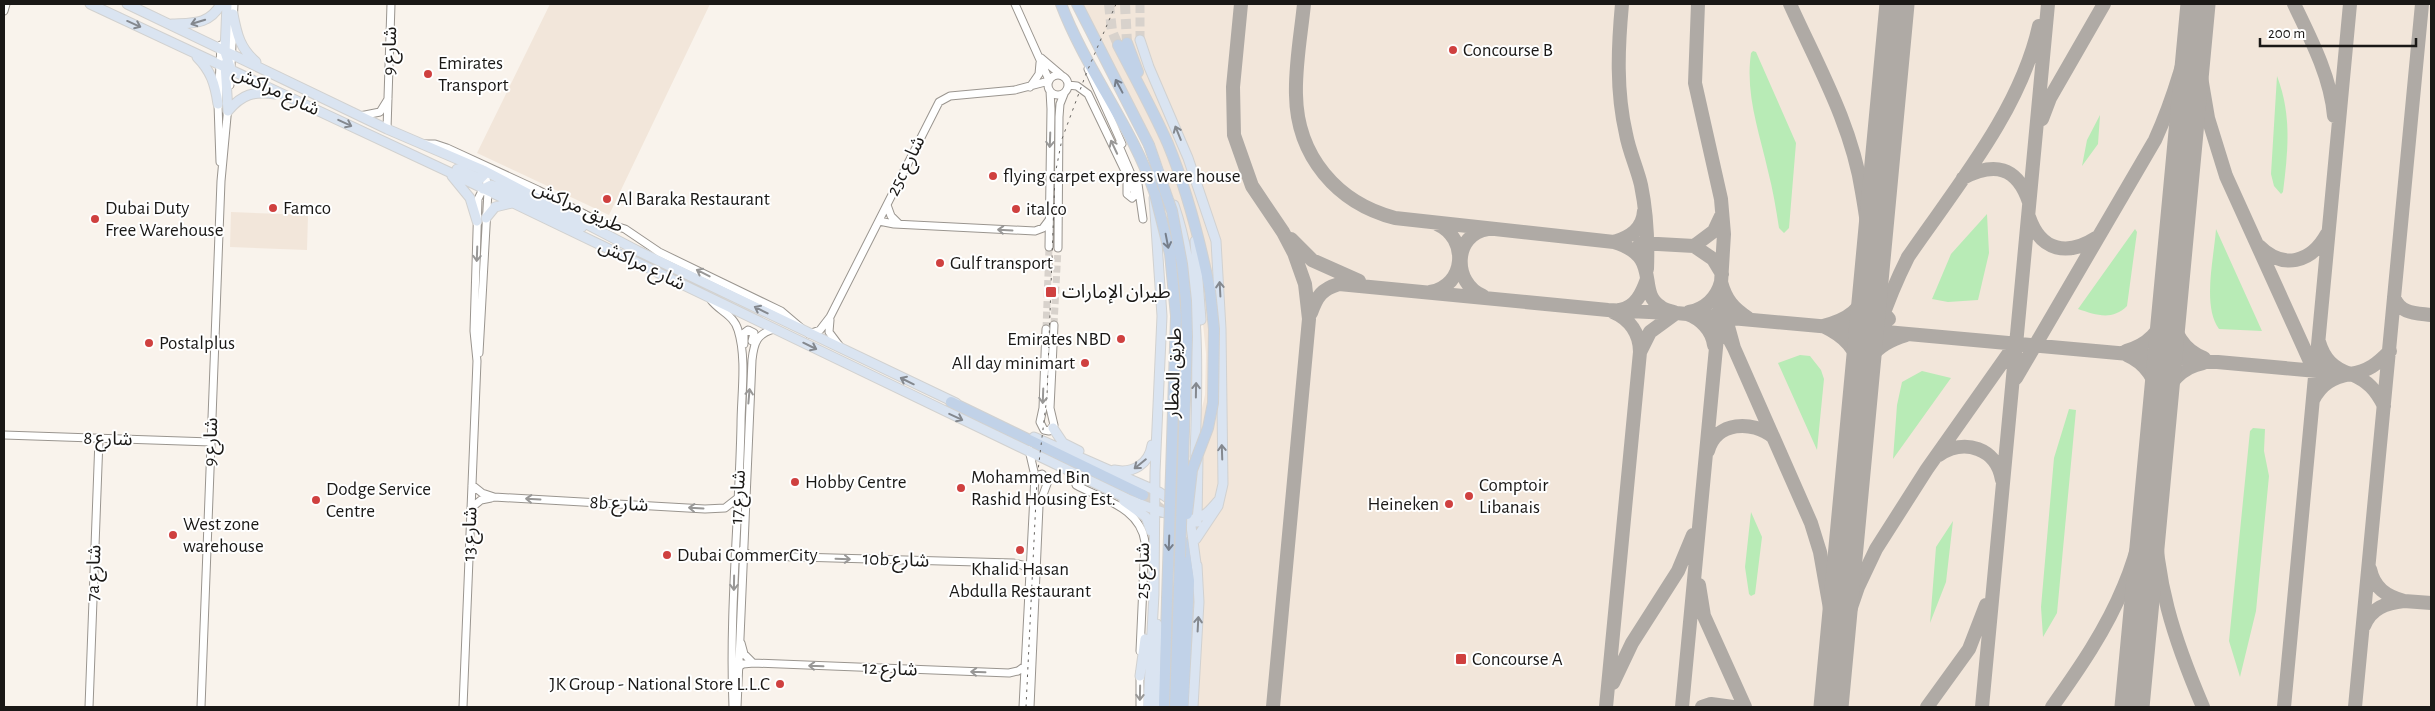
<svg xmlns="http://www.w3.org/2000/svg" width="2435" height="711" font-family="'Alegreya Sans','Noto Sans Arabic',sans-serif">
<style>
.built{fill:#f2e6da}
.green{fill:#b8ebb6}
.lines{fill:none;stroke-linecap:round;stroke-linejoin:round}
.taxiway{stroke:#afaaa5;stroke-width:14}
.runway{stroke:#afaaa5;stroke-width:35}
.minor-tunnel{stroke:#d8d2cc;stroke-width:7;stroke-dasharray:7 3.5;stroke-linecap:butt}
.major-tunnel{stroke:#d8d2cc;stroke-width:9;stroke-dasharray:9 4.5;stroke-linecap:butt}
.highway-tunnel{stroke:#d8d2cc;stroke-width:10;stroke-dasharray:10 5;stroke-linecap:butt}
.minor-casing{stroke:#9a958f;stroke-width:9}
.major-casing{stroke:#d1d1d0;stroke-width:11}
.highway-casing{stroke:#d1d1d0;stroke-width:12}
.minor{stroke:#fff;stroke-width:7}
.major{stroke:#dae4f1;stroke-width:9}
.highway{stroke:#c1d2e8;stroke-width:10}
.rail{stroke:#65625e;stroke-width:1;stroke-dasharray:2.5 5;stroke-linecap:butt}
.highway-bridge-casing{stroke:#d1d1d0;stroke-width:12;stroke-linecap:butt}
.highway-bridge{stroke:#c1d2e8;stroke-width:10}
.oneway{stroke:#84888e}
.oneway2{stroke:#767e8a}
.oneway3{stroke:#989796}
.poi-dot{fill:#cf403f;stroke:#fff;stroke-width:2}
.labels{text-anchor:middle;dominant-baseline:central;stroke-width:4;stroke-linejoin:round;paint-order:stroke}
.poi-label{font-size:19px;fill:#1a1816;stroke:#fff;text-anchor:start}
.street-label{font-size:19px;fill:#1a1816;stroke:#fff}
</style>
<rect width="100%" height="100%" fill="#f9f3ec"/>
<path class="built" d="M550,4H710L609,215L477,153Z
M1082,4H2431V707H1194L1200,579L1198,536L1202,528L1199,421L1205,395L1206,354L1203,324L1179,214L1162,164Z
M231,212L308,215L307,250L230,247Z"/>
<path class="green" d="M1753,51L1756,52L1796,143L1789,228L1784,233L1779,228C1776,209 1773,190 1768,171C1759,131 1745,94 1751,53Z
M2277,76C2292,115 2288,151 2283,192L2281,194L2274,186L2271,174Z
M2100,115L2098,144L2082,166L2087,140Z
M1987,214L1989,253L1978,300L1948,302L1932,299L1951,254Z
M2135,229L2137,232L2127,306C2112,321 2096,315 2078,309Z
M2216,229L2262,331L2219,329C2202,306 2214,258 2216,229Z
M1800,355L1810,356L1821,370L1824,379L1817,450L1778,363Z
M1922,371L1951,378L1893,459L1897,405L1902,382Z
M2069,409L2076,410L2057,613L2043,637L2041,607L2054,458Z
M2253,428L2265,429L2264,451L2269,476L2256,611L2240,677L2229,641L2250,431Z
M1751,512L1762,537L1755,594L1751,596L1749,594L1745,567Z
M1953,521L1946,582L1930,623L1936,547Z"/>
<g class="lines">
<path class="taxiway" d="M1241,4L1233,87L1234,135L1252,186L1283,232L1294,253L1305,284L1309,319L1273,707
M1304,4C1301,34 1295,65 1296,95C1297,156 1337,203 1395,218L1614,242C1664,257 1635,291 1661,307C1665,310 1671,311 1676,313
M1622,4C1618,47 1616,91 1626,134C1629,151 1637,168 1641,185C1647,214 1648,241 1647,269
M1790,4C1817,64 1852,125 1862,192C1865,209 1868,227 1869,244C1871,273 1867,297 1889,319
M2294,4C2311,39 2331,78 2334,116
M2200,19L2201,77L2208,118L2226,176L2313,368
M2042,119L2050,98L2104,4
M1963,178C1994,162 2017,166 2029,202
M2029,217C2041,252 2068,256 2096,238
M1291,239L1312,260L1359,281
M1614,242C1630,237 1643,229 1644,211
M1640,243L1694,246L1714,231L1722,214
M1694,246L1713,259L1722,274
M2259,246C2283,270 2311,263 2327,234
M1430,292C1466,286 1469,238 1437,224
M1483,296C1452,283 1453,234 1488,229
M2394,297C2400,314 2416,313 2431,315
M1620,310C1636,307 1642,293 1647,279
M2169,311C2175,332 2182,350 2204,358
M1613,312C1630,319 1640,334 1640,352
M1689,312C1705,309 1717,298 1721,282C1726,300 1733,308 1748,318
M1311,313C1317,296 1322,289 1339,284L1608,310L1670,313
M1687,314C1701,319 1712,330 1714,345
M1715,322L1725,331L1734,348L1723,308
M1734,348L1811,523L1820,552L1837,648
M2126,351C2149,345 2159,331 2169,311
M2127,355C2148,364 2157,381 2160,403C2169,383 2181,367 2203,363
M1870,357C1881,345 1890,340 1906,335
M1863,372C1855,348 1846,337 1823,326C1850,319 1860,310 1871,285
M2351,374C2368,381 2376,390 2384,406
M2016,378L2155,140C2175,96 2187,51 2198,4
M1861,397C1870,348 1886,301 1908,257C1956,187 2020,111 2039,26
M2313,400C2321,384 2333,377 2350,374C2333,368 2324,359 2319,342
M1708,451C1716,421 1753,420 1773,437
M1939,455C1964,438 1997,448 2002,480
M2154,504C2155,581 2173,637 2203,707
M1699,585L1704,616L1745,707
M2404,601L2431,603
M2364,626C2371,608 2386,603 2404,601C2386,596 2374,588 2370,569
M1834,678L1846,622L1858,587L1876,549L1927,469L2016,343
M1613,683L1632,643L1678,571L1693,535
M1606,707L1640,352L1650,332L1676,313L2350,374C2369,371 2377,364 2390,351
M1682,707L1719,316L1724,234L1721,199L1695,83L1698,4
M1702,707L1711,704L1733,707
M1927,707L1969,649L1986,605
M1982,707L2048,4
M2052,707C2079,669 2106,630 2124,586C2140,549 2147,508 2154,468
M2284,707L2350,4
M2355,707L2422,4"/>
<path class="runway" d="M1831,707L1897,4
M2132,707L2198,4"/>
<path class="minor-tunnel" d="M1054,325L1058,248
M1046,329L1049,247"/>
<path class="major-tunnel" d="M1140,40V4"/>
<path class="highway-tunnel" d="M1109,4L1112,31L1118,45
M1125,4L1127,43
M1143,495L1168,514L1181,536"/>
<defs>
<path id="minor" d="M1015,4L1049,80
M4,11L6,4
M1041,58L1061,75
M1088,69L1122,144
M1048 85a10 10 0 1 1 20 0a10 10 0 1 1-20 0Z
M230,85L234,4
M1068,85L1077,86L1088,94L1124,169L1127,180V194L1132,198L1135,195L1131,174L1119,146L1120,141
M1030,87L1039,74L1040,63
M360,116L380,112L388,99
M387,129L391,4
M423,144H435L447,148L538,190L596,220L625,229L659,252L781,311L801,328
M220,162L218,104L221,45
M1138,184L1143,219
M887,205L891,216L899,224
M879,221L894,224L1035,231L1043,228L1049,220
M1049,247L1051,109L1050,91
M1058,248L1059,117L1060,104L1064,94
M711,300C719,311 734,315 738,330C747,359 741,395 741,425C739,519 729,613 733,707
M830,320L829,332L841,348
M1046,329L1043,408L1040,422L1044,430L1049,431L1054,425L1050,408L1054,325
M809,334L820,330L830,317L939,102L950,96L1015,90L1049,81
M744,344V333L748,330L754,333L752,341
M479,353L488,191L485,171
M4,435L211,442
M1073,472L1076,485C1103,500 1140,507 1145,542L1140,651
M472,485L482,493L494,497L705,509L725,508L739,497
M471,508L481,500L491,498
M742,550L749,555L760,556L1013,563L1022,565L1030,570
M741,643L744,654L753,663
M736,669L743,664L754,663L1009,673L1018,671L1025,666
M89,707L99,439
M201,707L221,181L228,106
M463,707L477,361L474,331L478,199L483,189
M737,707L752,360C754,342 757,334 774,329
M1023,707L1035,476L1029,450
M1030,707L1039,506L1048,481L1042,474L1035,476
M1140,707V672"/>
<path id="major" d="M90,4L449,172L1130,500C1148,507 1184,523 1202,516C1209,513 1214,505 1219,500
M127,4L387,129L485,171L638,251L956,403
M227,4L225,52L231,70
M233,14C237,35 240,48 256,62
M172,24C193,23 209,25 221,4
M1140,40L1149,67L1188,158L1216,241L1221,329L1223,484L1218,506L1196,539
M197,57C211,71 215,84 218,104
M225,64L228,111
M228,111C242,94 254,91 275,94
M457,169L480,179L484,175L481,169
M452,176L470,198L477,221
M483,189L491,185L497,187L582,227
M1174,205C1201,285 1198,373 1195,457
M486,218L495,207L512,203
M1195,241L1201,320
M1053,428L1063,443L1079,451
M1034,437L1159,492L1179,506L1191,526L1197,571
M1114,470C1133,474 1149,464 1152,445
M1124,501L1146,517L1151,531
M1197,522L1198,458
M1140,676L1145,639
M1148,707L1154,594L1155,472L1162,316L1154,198
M1155,707L1157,624
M1193,707L1199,602L1197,565"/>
<path id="highway" d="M1061,4C1086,70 1132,126 1155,194
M1077,4L1149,145
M1127,43L1138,72
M1118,45C1135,78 1153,110 1168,144C1187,190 1200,241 1210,290
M951,402L1143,495
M1164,707L1167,599
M1175,707L1180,557
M1183,707L1189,581L1183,542"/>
</defs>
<use href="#minor" class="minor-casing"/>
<use href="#major" class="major-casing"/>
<use href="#highway" class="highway-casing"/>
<use href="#minor" class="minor"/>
<use href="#major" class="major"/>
<use href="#highway" class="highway"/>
<path class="rail" d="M1026,707L1037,479L1047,396L1055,175L1062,139L1086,74L1116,4"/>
<defs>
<path id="highway-bridge" d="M1149,145L1172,211L1182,264L1186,301L1187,337L1180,557
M1155,194L1170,254L1176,316L1167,599
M1187,514L1192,470L1208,428L1213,403L1214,329L1210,290"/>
</defs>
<use href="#highway-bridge" class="highway-bridge-casing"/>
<use href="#highway-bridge" class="highway-bridge"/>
</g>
<defs><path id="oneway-shaft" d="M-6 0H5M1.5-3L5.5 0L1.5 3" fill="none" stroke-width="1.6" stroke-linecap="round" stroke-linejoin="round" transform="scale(1.25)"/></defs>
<g class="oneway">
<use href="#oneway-shaft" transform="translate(198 22) rotate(163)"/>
<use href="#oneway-shaft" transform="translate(134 24) rotate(24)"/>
<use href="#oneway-shaft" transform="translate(345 123) rotate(25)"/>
<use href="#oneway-shaft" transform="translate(1178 133) rotate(-112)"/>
<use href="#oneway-shaft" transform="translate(1220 289) rotate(-93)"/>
<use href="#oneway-shaft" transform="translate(761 310) rotate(-153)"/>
<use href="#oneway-shaft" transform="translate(810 346) rotate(26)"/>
<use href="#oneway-shaft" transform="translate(907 381) rotate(-154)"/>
<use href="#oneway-shaft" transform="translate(1196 390) rotate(-89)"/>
<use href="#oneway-shaft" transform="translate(956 417) rotate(25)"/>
<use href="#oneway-shaft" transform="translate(1222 452) rotate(-92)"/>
<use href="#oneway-shaft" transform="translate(1140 464) rotate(141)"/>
<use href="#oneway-shaft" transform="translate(1198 624) rotate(-87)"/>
</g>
<g class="oneway2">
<use href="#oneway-shaft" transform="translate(1119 86) rotate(-118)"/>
<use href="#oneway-shaft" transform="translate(1167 241) rotate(79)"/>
<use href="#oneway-shaft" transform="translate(1169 543) rotate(92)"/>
</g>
<g class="oneway3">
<use href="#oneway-shaft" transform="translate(1050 140) rotate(92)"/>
<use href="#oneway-shaft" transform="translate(1114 147) rotate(-115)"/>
<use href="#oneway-shaft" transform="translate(1005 230) rotate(-177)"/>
<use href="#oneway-shaft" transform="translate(477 254) rotate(92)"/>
<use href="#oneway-shaft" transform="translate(703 273) rotate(-153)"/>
<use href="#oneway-shaft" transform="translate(749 396) rotate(-85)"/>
<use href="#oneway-shaft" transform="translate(1043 396) rotate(92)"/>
<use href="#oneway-shaft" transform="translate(533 499) rotate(-177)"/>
<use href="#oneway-shaft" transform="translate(696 508) rotate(-177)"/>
<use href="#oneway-shaft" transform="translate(843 559) rotate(2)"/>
<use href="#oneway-shaft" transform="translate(734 583) rotate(91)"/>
<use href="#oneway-shaft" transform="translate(816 666) rotate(-178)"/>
<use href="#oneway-shaft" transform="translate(978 672) rotate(-178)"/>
<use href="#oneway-shaft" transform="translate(1140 693) rotate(91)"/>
</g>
<g class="poi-dot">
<circle cx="1453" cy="50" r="5"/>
<circle cx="428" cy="74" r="5"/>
<circle cx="993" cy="176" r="5"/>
<circle cx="607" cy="199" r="5"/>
<circle cx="273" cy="208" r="5"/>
<circle cx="1016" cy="209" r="5"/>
<circle cx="95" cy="219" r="5"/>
<circle cx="940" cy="263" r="5"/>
<rect x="1045" y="286" width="12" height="12" rx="2.5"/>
<circle cx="1121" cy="339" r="5"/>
<circle cx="149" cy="343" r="5"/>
<circle cx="1085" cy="363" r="5"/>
<circle cx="795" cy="482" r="5"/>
<circle cx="961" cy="488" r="5"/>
<circle cx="1469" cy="496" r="5"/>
<circle cx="316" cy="500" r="5"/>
<circle cx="1449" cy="504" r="5"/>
<circle cx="173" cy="535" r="5"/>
<circle cx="1020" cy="550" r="5"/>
<circle cx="667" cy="555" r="5"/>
<rect x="1455" y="653" width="12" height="12" rx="2.5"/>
<circle cx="780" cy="684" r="5"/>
</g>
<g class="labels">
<g class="poi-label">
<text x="1463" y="50">Concourse B</text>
<text x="438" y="63">Emirates<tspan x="438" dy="22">Transport</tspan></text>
<text x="1003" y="176">flying carpet express ware house</text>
<text x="617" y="199">Al Baraka Restaurant</text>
<text x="105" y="208">Dubai Duty<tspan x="105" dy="22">Free Warehouse</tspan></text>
<text x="283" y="208">Famco</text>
<text x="1026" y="209">italco</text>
<text x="950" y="263">Gulf transport</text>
<text x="1062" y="292">طيران الإمارات</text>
<text x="1111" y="339" text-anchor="end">Emirates NBD</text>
<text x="159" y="343">Postalplus</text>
<text x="1075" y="363" text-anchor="end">All day minimart</text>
<text x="971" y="477">Mohammed Bin<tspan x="971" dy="22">Rashid Housing Est.</tspan></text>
<text x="805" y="482">Hobby Centre</text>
<text x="1479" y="485">Comptoir<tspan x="1479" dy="22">Libanais</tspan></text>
<text x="326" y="489">Dodge Service<tspan x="326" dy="22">Centre</tspan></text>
<text x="1439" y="504" text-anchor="end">Heineken</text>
<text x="183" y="524">West zone<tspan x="183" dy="22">warehouse</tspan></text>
<text x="677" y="555">Dubai CommerCity</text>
<text x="1020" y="569" text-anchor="middle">Khalid Hasan<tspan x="1020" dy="22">Abdulla Restaurant</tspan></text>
<text x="1472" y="659">Concourse A</text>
<text x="770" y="684" text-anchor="end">JK Group - National Store L.L.C</text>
</g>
<g class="street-label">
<text transform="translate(390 51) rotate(-88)">شارع 9</text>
<text transform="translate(276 91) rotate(25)">شارع مراكش</text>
<text transform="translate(906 166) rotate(-64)">25c شارع</text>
<text transform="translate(578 207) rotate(25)">طريق مراكش</text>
<text transform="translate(642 265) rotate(26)">شارع مراكش</text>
<text transform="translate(1174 373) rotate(-88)">طريق المطار</text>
<text transform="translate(108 439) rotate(2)">شارع 8</text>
<text transform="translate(211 442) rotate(-88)">شارع 9</text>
<text transform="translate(738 497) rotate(-87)">شارع 17</text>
<text transform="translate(619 504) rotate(3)">8b شارع</text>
<text transform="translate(470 534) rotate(-88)">شارع 13</text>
<text transform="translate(896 560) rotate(2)">10b شارع</text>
<text transform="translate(1143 571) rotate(-89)">شارع 25</text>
<text transform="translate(94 573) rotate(-88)">7a شارع</text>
<text transform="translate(890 669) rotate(2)">شارع 12</text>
</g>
</g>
<rect width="2435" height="711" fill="none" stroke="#1a1816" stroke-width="10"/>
<path d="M2260 38v8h156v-8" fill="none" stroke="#1a1816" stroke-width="2.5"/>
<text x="2268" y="38" font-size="15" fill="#1a1816" stroke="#ffffff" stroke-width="4" paint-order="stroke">200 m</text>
</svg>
